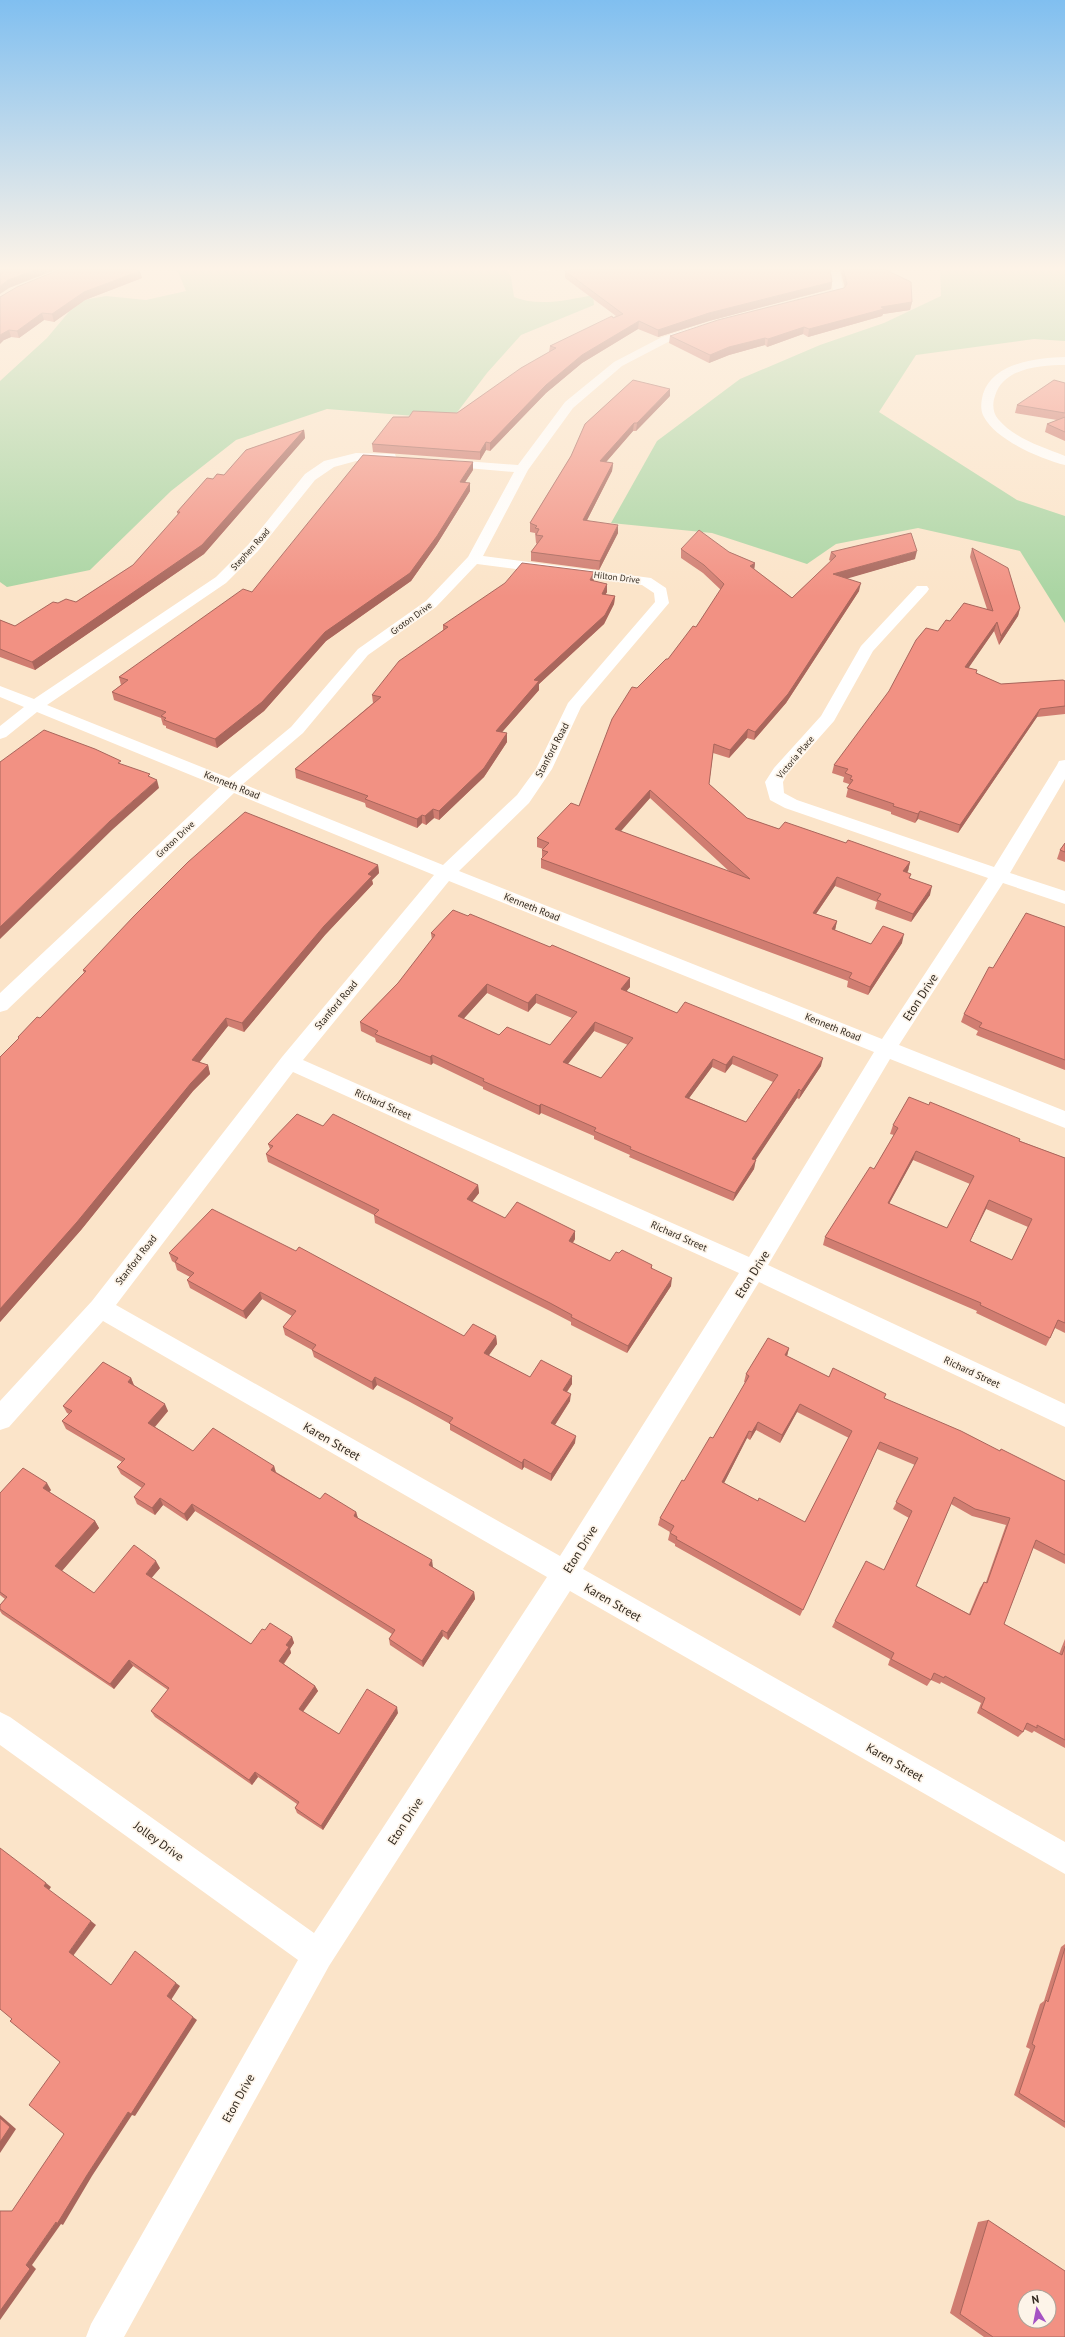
<svg xmlns="http://www.w3.org/2000/svg" width="1065" height="2337" font-family="'PT Sans',sans-serif">
<style>
.green{fill:#aad5a3}
.lines{fill:none;stroke-linecap:round;stroke-linejoin:round}
.minor{fill:#fff;fill-rule:evenodd}
.wall{fill:#d07d71;fill-rule:evenodd}
.shaded-wall{fill:#a9665c}
.building{fill:#f29183;stroke:#a9665c;fill-rule:evenodd}
.labels{text-anchor:middle;dominant-baseline:central;stroke-width:3.5;stroke-linejoin:round;paint-order:stroke}
.far-street-label{font-size:9px;fill:#31281e;stroke:#fdf4e9}
.street-label{font-size:10px;fill:#31281e;stroke:#fdf4e9}
.near-street-label{font-size:12px;fill:#31281e;stroke:#fdf4e9}
</style>
<rect width="100%" height="100%" fill="#fbe4c9"/>
<path class="green" d="M168,269H506L511,277L514,297C538,307 568,300 593,295L594,305L521,335L487,373L452,419L327,409L236,440L171,491L90,570L7,587L0,582V381L47,338L78,301L106,296L146,300L186,291L178,272Z
M940,269H1065V341L1034,339L916,355L879,412L1017,500L1065,516V623L1020,551L918,528L836,544L807,564L712,533L611,523L657,441L740,379L820,345L884,323L941,296Z"/>
<g class="lines">
<path class="minor" d="M535,269H551L550,271L540,272Z
M829,269H839L844,292L843,294L812,302L808,301V297L833,290Z
M698,326L704,329L702,331L670,341L622,366L573,408L528,470L483,556L651,578L666,588L669,603L581,707L552,769L529,803L459,871L882,1039L988,878L785,808L770,800L765,782L774,768L821,716L861,646L917,586H927L929,589L927,592L873,651L834,721L787,774L783,782L784,793L797,800L994,867L1057,765L1059,761L1065,760V779L1010,873L1065,891V904L1003,883L899,1045L1065,1111V1128L890,1059L768,1265L1065,1404V1427L759,1282L583,1569L1065,1842V1874L570,1591L329,1966L124,2337H86L91,2324L298,1960L0,1745V1712L10,1717L314,1933L547,1577L103,1321L9,1427L0,1430V1401L92,1301L282,1057L434,875L234,793L7,1010L0,1012V993L220,787L37,712L6,737L0,739V726L24,707L0,697V686L34,699L216,577L248,545L305,474L324,461L356,453L395,454L396,457L395,460L390,461H356L334,467L315,480L258,551L226,583L47,705L229,778L291,727L358,649L426,601L468,557L514,472L444,466L437,462L439,459L518,465L565,402L614,362L662,337ZM477,564L642,585L654,593L655,602L568,703L536,769L517,795L443,865L243,784L303,733L368,655L436,607ZM449,881L874,1052L749,1257L303,1060ZM293,1072L739,1273L560,1556L116,1305Z
M1065,357V365C1040,365 1003,368 995,396C992,404 993,413 998,419C1015,439 1042,447 1065,456V465C1041,459 996,440 984,417C980,410 981,402 983,394C993,362 1038,358 1065,357Z"/>
</g>
<path class="wall" d="M840,269H884L912,302L910,310L883,314L882,316L808,337L803,334L767,347L765,345L729,355L709,363L669,343L670,336L845,288Z
M565,271L832,282L831,289L709,321L658,337L638,329L582,363L546,393L490,451L486,450L480,460L373,452L372,444L409,417L457,413L549,352L550,346L616,316L565,278Z
M142,278L85,300L54,322L44,320L19,338L11,337L4,340L0,297Z
M1065,383V441L1045,432L1047,424L1057,420L1015,413L1017,405Z
M670,396L636,431H633L606,462L613,463L612,471L587,520L618,533L599,570L531,561V552L537,544L536,543L535,533L530,532V523L571,456Z
M304,430L305,438L204,554L35,670L0,657V620L15,626L58,603L76,602L133,565L178,515L177,512L213,479L224,475Z
M473,470L465,482L470,491L437,544L411,581L326,641L264,711L217,748L166,728V726L163,725L161,718L114,700L112,692L121,685L119,677L252,592Z
M972,548L1020,608L1018,616L999,645L994,631L968,668L977,670L976,673L1001,684L1065,681V714L1037,717L958,833L918,819L915,823L891,814V812L846,797L849,784L843,782L844,777L832,773L834,765L938,631L950,621L987,609L970,557Z
M681,549L729,552L755,563L754,569L792,598L831,561L829,560L831,552L915,559L847,578L859,591L786,703L754,740L747,738L729,758L713,753L709,784L747,818L779,829L846,843L910,862L908,871L906,873L910,878L930,895L911,922L875,909L877,902L835,886L816,914L837,921L835,930L871,944L902,943L868,995L847,987L848,981L541,868V859L542,858V850L543,849L537,847V838L579,806L637,688L668,659L696,627L721,590L703,573L681,558ZM650,798L731,873L620,831Z
M594,580V581L607,584V592L605,595L615,596L614,604L604,624L539,684V690L502,732L507,742L484,777L439,820L434,818L426,825L422,823L417,828L366,807L365,803L296,778L295,769L373,703L372,695L443,630V625Z
M1065,843V862L1057,859L1060,850Z
M378,865L379,873L372,880L373,884L325,935L244,1032L228,1026L199,1062L208,1065L210,1074L193,1091L81,1230L0,1322V1057L18,1039V1037L40,1018L84,973L83,970Z
M468,916L550,947L630,978V987L626,991L677,1013L821,1066L799,1099L797,1098L755,1160L754,1169L733,1201L629,1157L630,1155L594,1139V1136L541,1113L539,1115L483,1089V1087L433,1063L431,1065L376,1042L375,1038L361,1031L360,1022L398,983L432,940L431,933ZM487,993L528,1012L536,1003L572,1018L550,1045L499,1035L463,1019ZM594,1031L628,1045L601,1078L568,1064ZM732,1064L773,1082L746,1122L689,1098L712,1067L725,1073Z
M1065,927V1070L976,1035L978,1031L961,1022L964,1014L993,968Z
M893,1125L1020,1141L1065,1158V1333L1055,1328L1046,1346L976,1313L977,1311L823,1245L825,1237L874,1169L894,1135L890,1134ZM913,1160L970,1184L947,1228L889,1204ZM986,1209L1028,1227L1012,1260L970,1241Z
M323,1126L478,1185L479,1193L472,1202L505,1218L575,1239L573,1243L610,1261L619,1253L652,1265V1269L671,1286L627,1353L571,1325V1322L550,1311L375,1223L374,1215L268,1162L266,1154L270,1149L268,1144Z
M169,1253L464,1336H496L497,1344L488,1355L530,1377L572,1384L567,1392L570,1401L555,1425L575,1443L551,1481L524,1467L522,1470L450,1430V1424L410,1402L377,1385L373,1390L314,1357L312,1350L285,1335L283,1327L292,1316L262,1299L246,1319L190,1288L187,1280L190,1277L177,1270L175,1263L172,1261Z
M789,1348L787,1356L829,1377L886,1394L884,1399L1065,1481V1564L1033,1548L1004,1624L1059,1654L1065,1639V1748L1034,1731L1032,1733L1024,1729L1023,1732L1018,1737L977,1713L981,1703L941,1682L940,1684L931,1680L927,1686L888,1665L890,1659L832,1627L835,1621L884,1570L909,1518L893,1509L915,1465L877,1449L800,1616L675,1546V1544L668,1540L670,1532L658,1525L660,1518L713,1438L746,1383L744,1382L746,1374ZM797,1412L849,1438L805,1522L758,1501L724,1483L747,1438L750,1440L756,1430L780,1443ZM951,1504L972,1516L1006,1525L986,1582H984L980,1588L969,1614L916,1586Z
M131,1378L134,1385L168,1411L155,1427L193,1451L274,1466L276,1472L320,1499L356,1512L358,1518L432,1567L474,1592L475,1599L448,1640L443,1636L423,1667L390,1645L389,1639L392,1634L195,1511L187,1521L163,1505L155,1515L137,1504L134,1497L142,1488L121,1474L117,1467L122,1462L66,1429L62,1421L69,1414L67,1413L63,1406Z
M51,1490L49,1492L95,1521L99,1528L62,1571L94,1593L160,1568L151,1578L251,1644L265,1630L292,1637L294,1643L290,1649L291,1653L284,1664L315,1686L318,1691L303,1712L339,1734L398,1713L323,1830L297,1813L295,1808L297,1804L258,1777L252,1785L155,1717L151,1711L168,1690L133,1666L114,1689L2,1614L0,1611V1605L5,1599L0,1595V1493Z
M1065,1944V2128L1014,2095L1030,2049L1026,2047L1040,2004L1044,2001L1061,1947Z
M988,2220L1065,2337H984L950,2313L978,2222Z"/>
<path class="shaded-wall" d="M38,269H58L9,288L0,294V286L8,280Z
M140,271L142,278L85,300L54,322L52,314L84,292Z
M832,282L831,289L709,321L658,337V330L709,313Z
M912,302L910,310L883,314L882,316L808,337L809,329L881,307Z
M42,313L44,320L19,338L17,331Z
M639,321L638,329L582,363L546,393L490,451V443L546,385L582,355Z
M804,327L803,334L767,347L768,339Z
M9,330L11,337L4,340L0,344V335Z
M765,338V345L729,355L709,363L710,355L729,347Z
M670,389V396L636,431L637,423Z
M634,423L633,431L600,469V461Z
M304,430L305,438L204,554L35,670L32,662Z
M486,442V450L480,460V452Z
M473,462V470L460,490V482Z
M613,463L612,471L583,528V520Z
M470,483V491L437,544L411,581L326,641L264,711L217,748L215,739L325,632Z
M618,525V533L599,570L600,561Z
M917,551L915,559L832,583L833,574Z
M755,563L754,571L750,566Z
M594,572V580L590,589V580Z
M861,583L859,591L786,703L754,740L755,732Z
M607,584V592L601,602L602,594Z
M615,596L614,604L604,624L539,684V690L496,739V731L534,680Z
M1020,608L1018,616L999,645L1001,636Z
M997,622L994,631L963,676L965,667Z
M1040,709L1037,717L958,833L960,825Z
M748,729L747,738L729,758L730,750Z
M507,733V742L484,777L439,820V811Z
M157,780L159,788L112,830L0,939V927L110,821Z
M650,790V798L615,838V829Z
M433,809L434,818L426,825L425,816Z
M920,811L918,819L915,823L918,814Z
M422,815V823L417,828V819Z
M910,862L908,871L901,880L903,871Z
M378,865L379,873L372,880L373,884L325,935L244,1032L242,1023L324,926L368,874Z
M837,877L835,886L811,921L813,913Z
M932,886L930,895L911,922L913,914Z
M837,921L835,930L832,929Z
M904,934L902,943L868,995L870,987Z
M630,978V987L621,998V989Z
M487,984V993L458,1025V1016Z
M536,994V1003L528,1012V1003Z
M226,1018L228,1026L195,1068L192,1060Z
M595,1022L594,1031L563,1070V1062Z
M432,1055L433,1063L431,1065L430,1057Z
M733,1056L732,1064L725,1073L726,1065Z
M823,1058L821,1066L799,1099L801,1091Z
M713,1059L712,1067L684,1105L685,1097Z
M208,1065L210,1074L193,1091L81,1230L0,1322V1309L191,1083Z
M799,1089L797,1098L751,1167L752,1159Z
M541,1104V1113L539,1115V1106Z
M916,1151L913,1160L885,1211L888,1203Z
M756,1160L754,1169L733,1201L735,1193Z
M478,1185L479,1193L467,1208V1199Z
M989,1200L986,1209L966,1249L970,1241Z
M575,1231V1239L568,1249L569,1241Z
M672,1278L671,1286L627,1353L628,1346Z
M260,1292L262,1299L246,1319L243,1311Z
M496,1336L497,1344L485,1361L484,1353Z
M789,1348L787,1356L785,1355Z
M572,1376V1384L563,1397V1390Z
M375,1377L377,1385L373,1390L372,1382Z
M131,1378L134,1386L128,1382Z
M571,1394L570,1401L551,1431V1423Z
M165,1404L168,1411L152,1430L148,1423Z
M800,1404L797,1412L780,1443L782,1435Z
M758,1422L756,1430L750,1440L752,1432Z
M749,1431L747,1438L721,1489L722,1482Z
M576,1436L575,1443L551,1481V1474Z
M524,1459V1467L522,1470V1463Z
M274,1466L276,1474L271,1470Z
M47,1483L51,1490L47,1495L43,1488Z
M160,1498L163,1505L155,1515L152,1508Z
M192,1504L195,1511L187,1521L184,1514Z
M356,1512L358,1519L354,1516Z
M95,1521L99,1528L60,1573L55,1566Z
M432,1560L433,1567L430,1572L429,1565Z
M156,1561L160,1568L149,1581L146,1574Z
M474,1592L475,1599L448,1640L447,1633Z
M442,1630L443,1636L423,1667L422,1661Z
M292,1637L294,1643L290,1649L291,1653L281,1667L279,1661L286,1645Z
M129,1660L133,1666L114,1689L110,1684Z
M315,1686L318,1691L301,1714L299,1709Z
M397,1707L398,1713L323,1830L321,1826Z
M255,1772L258,1777L252,1785L249,1780Z
M46,1883L51,1887L49,1890L44,1886Z
M91,1921L96,1925L73,1956L69,1952Z
M176,1983L180,1986L171,2000L167,1996Z
M193,2017L197,2020L135,2116L132,2115L92,2176L63,2225L61,2224L32,2265L36,2269L0,2320V2311L26,2265L56,2222L128,2112Z
M0,2115L16,2129L0,2153Z"/>
<path class="building" d="M0,269H38L8,280L0,286Z
M61,269H134L140,271L84,292L52,314L42,313L17,331L9,330L0,335V297L17,287Z
M577,269H830L832,282L709,313L658,330L639,321L582,355L546,385L490,443L486,442L480,452L372,444L393,417H409L413,411L457,413L521,368L556,348L550,346L612,316L613,318L623,314L565,271Z
M843,269H884L911,282L912,302L881,307L884,309L809,329L804,327L768,339L765,338L729,347L710,355L670,336L718,320L844,288L847,284Z
M633,380L670,389L637,423H634L600,461L613,463L583,520L618,525L600,561L531,552L543,536L536,535L539,529L535,528L537,526L530,523L571,456L585,424Z
M1054,380L1065,383V413L1017,405Z
M1065,417V432L1047,424Z
M304,430L202,545L32,662L0,649V620L15,626L53,602L58,603L66,599L76,602L133,565L180,512H177L207,478L213,479L217,474L224,475L246,450Z
M363,455L473,462L460,482L470,483L437,536L410,573L325,632L262,702L215,739L164,720L166,718L161,716L166,712L112,692L128,680L119,677L243,589L252,592Z
M699,530L729,552L755,563L750,566L792,598L836,556L831,552L911,533L917,551L833,574L861,583L788,694L755,732L748,729L730,750L714,744L709,784L747,818L779,829L785,822L846,843L848,840L910,862L903,871L911,874L909,878L932,886L913,914L877,900L881,894L837,877L813,913L837,921L832,929L871,944L883,926L904,934L870,987L849,978L852,973L541,859L548,852L542,850L549,843L537,838L571,803L579,806L612,719L632,687L637,688L666,659H668L693,626L696,627L724,584L704,565L681,549ZM650,790L750,879L615,829Z
M972,548L1008,568L1020,608L1001,636L997,622L965,667L977,670L976,673L1001,684L1063,680L1065,681V706L1040,709L960,825L920,811L918,814L893,806L894,804L847,788L853,780L850,779L852,776L845,773L848,769L834,765L889,691L916,640L926,628L938,631L946,620L950,621L964,603L993,611Z
M522,563L594,572L590,580L607,584L602,594L615,596L605,615L534,680L539,681L496,731L507,733L484,768L439,811L433,809L425,816L422,815L417,819L365,799L368,796L295,769L381,697L372,695L399,661L448,627L443,625L505,583Z
M44,730L95,749L121,761L118,763L150,774L148,776L157,780L110,821L0,927V762Z
M245,812L378,865L368,874L372,876L324,926L242,1023L226,1018L192,1060L208,1065L191,1083L77,1222L0,1309V1057L19,1038L18,1037L37,1017L40,1018L86,971L83,970L134,916L188,862Z
M1065,843V852L1060,850Z
M453,910L468,916L470,914L550,947L552,945L630,978L621,989L677,1013L685,1002L823,1058L801,1091L799,1089L752,1159L756,1160L735,1193L630,1149L631,1147L594,1131L596,1128L541,1104L539,1106L483,1081L484,1079L432,1055L430,1057L375,1034L378,1031L360,1022L398,983L435,935L431,933ZM487,984L528,1003L536,994L577,1012L550,1045L507,1027L499,1035L458,1016ZM595,1022L633,1038L601,1078L563,1062ZM733,1056L778,1075L746,1122L685,1097L713,1059L726,1065Z
M1026,913L1065,927V1060L979,1027L982,1023L964,1014L989,967L993,968Z
M909,1097L929,1105L930,1102L1020,1139L1019,1141L1065,1158V1323L1058,1320L1050,1338L980,1305L981,1303L825,1237L870,1167L874,1169L898,1128L893,1125ZM916,1151L974,1176L947,1228L888,1203ZM989,1200L1032,1219L1012,1260L970,1241Z
M297,1114L323,1126L333,1114L478,1185L467,1199L505,1218L517,1202L575,1231L569,1241L610,1261L616,1252L619,1253L622,1250L652,1265L651,1268L672,1278L628,1346L571,1317L572,1315L550,1303L374,1215L379,1210L266,1154L273,1146L268,1144Z
M212,1209L296,1251L299,1247L464,1336L473,1324L496,1336L484,1353L530,1377L541,1360L572,1376L563,1390L571,1394L551,1423L576,1436L551,1474L524,1459L522,1463L449,1423L453,1418L409,1395L375,1377L372,1382L312,1350L316,1345L283,1327L296,1311L260,1292L243,1311L187,1280L194,1273L175,1262L178,1258L169,1253Z
M768,1338L789,1348L785,1355L829,1377L833,1368L886,1394L884,1398L961,1431L1000,1451L1001,1449L1065,1481V1555L1036,1540L1004,1624L1062,1655L1065,1646V1740L1037,1725V1728L1027,1723L1023,1732L981,1708L985,1698L945,1676L944,1678L934,1673L931,1680L891,1659L894,1653L835,1621L866,1561L884,1570L912,1511L896,1502L918,1458L880,1442L803,1610L676,1539L677,1537L670,1533L674,1526L660,1518L682,1480L684,1481L710,1437L713,1438L749,1376L746,1374ZM800,1404L852,1431L805,1522L759,1498L758,1501L722,1482L749,1431L752,1432L758,1422L782,1435ZM954,1497L975,1509L1010,1518L987,1583L984,1582L970,1615L916,1586Z
M103,1362L131,1378L128,1382L165,1404L148,1423L193,1451L213,1428L274,1466L271,1470L320,1499L325,1493L356,1512L354,1516L432,1560L429,1565L474,1592L447,1633L442,1630L422,1661L389,1639L395,1630L192,1504L184,1514L160,1498L152,1508L134,1497L145,1484L117,1467L125,1459L62,1421L72,1411L63,1406Z
M23,1468L47,1483L43,1488L95,1521L55,1566L94,1593L134,1545L156,1561L146,1574L251,1644L262,1629L265,1630L270,1623L292,1637L286,1645L289,1647L279,1661L315,1686L299,1709L339,1734L367,1689L397,1707L321,1826L295,1808L299,1802L255,1772L249,1780L151,1711L169,1688L129,1660L110,1684L0,1609V1605L7,1597L0,1592V1493Z
M0,1848L46,1883L44,1886L91,1921L69,1952L111,1985L135,1951L176,1983L167,1996L193,2017L131,2114L128,2112L87,2175L57,2224L56,2222L26,2265L30,2269L0,2311V2211H12L64,2134L29,2105L60,2062L10,2021L12,2019L0,2009Z
M1065,1948V2122L1019,2093L1035,2046L1032,2044L1046,2000L1048,2002Z
M0,2118L10,2127L0,2142Z
M988,2220L1065,2271V2337H993L960,2314ZM1025,2297H1049V2321H1025Z"/>
<linearGradient id="sky" x2="0" y2="1"><stop stop-color="#80bff0"/><stop offset="0.45" stop-color="#fdf3e7"/><stop offset="1" stop-color="#fdf3e7" stop-opacity="0"/></linearGradient>
<rect width="1065" height="596" fill="url(#sky)"/>
<g class="labels">
<g class="far-street-label">
<text transform="translate(250 549) rotate(-48)">Stephen Road</text>
<text transform="translate(617 577) rotate(7)">Hilton Drive</text>
<text transform="translate(411 618) rotate(-36)">Groton Drive</text>
<text transform="translate(795 757) rotate(-50)">Victoria Place</text>
<text transform="translate(175 839) rotate(-43)">Groton Drive</text>
</g>
<g class="street-label">
<text transform="translate(552 750) rotate(-62)">Stanford Road</text>
<text transform="translate(232 785) rotate(22)">Kenneth Road</text>
<text transform="translate(532 907) rotate(22)">Kenneth Road</text>
<text transform="translate(336 1005) rotate(-50)">Stanford Road</text>
<text transform="translate(833 1027) rotate(22)">Kenneth Road</text>
<text transform="translate(383 1104) rotate(24)">Richard Street</text>
<text transform="translate(679 1236) rotate(24)">Richard Street</text>
<text transform="translate(136 1260) rotate(-52)">Stanford Road</text>
<text transform="translate(972 1372) rotate(25)">Richard Street</text>
</g>
<g class="near-street-label">
<text transform="translate(920 997) rotate(-57)">Eton Drive</text>
<text transform="translate(752 1274) rotate(-58)">Eton Drive</text>
<text transform="translate(332 1441) rotate(30)">Karen Street</text>
<text transform="translate(580 1549) rotate(-58)">Eton Drive</text>
<text transform="translate(613 1602) rotate(30)">Karen Street</text>
<text transform="translate(895 1762) rotate(30)">Karen Street</text>
<text transform="translate(405 1821) rotate(-57)">Eton Drive</text>
<text transform="translate(159 1841) rotate(36)">Jolley Drive</text>
<text transform="translate(238 2098) rotate(-61)">Eton Drive</text>
</g>
</g>
<g transform="translate(1037 2309) rotate(350)"><circle r="19" fill="#fdf4e9" stroke="#aba298"/>
<path d="M0-3L7 15L0 10L-7 15Z" fill="#a653c3"/>
<text y="-6" font-size="11" font-weight="bold" text-anchor="middle" fill="#31281e">N</text>
</g>
</svg>
